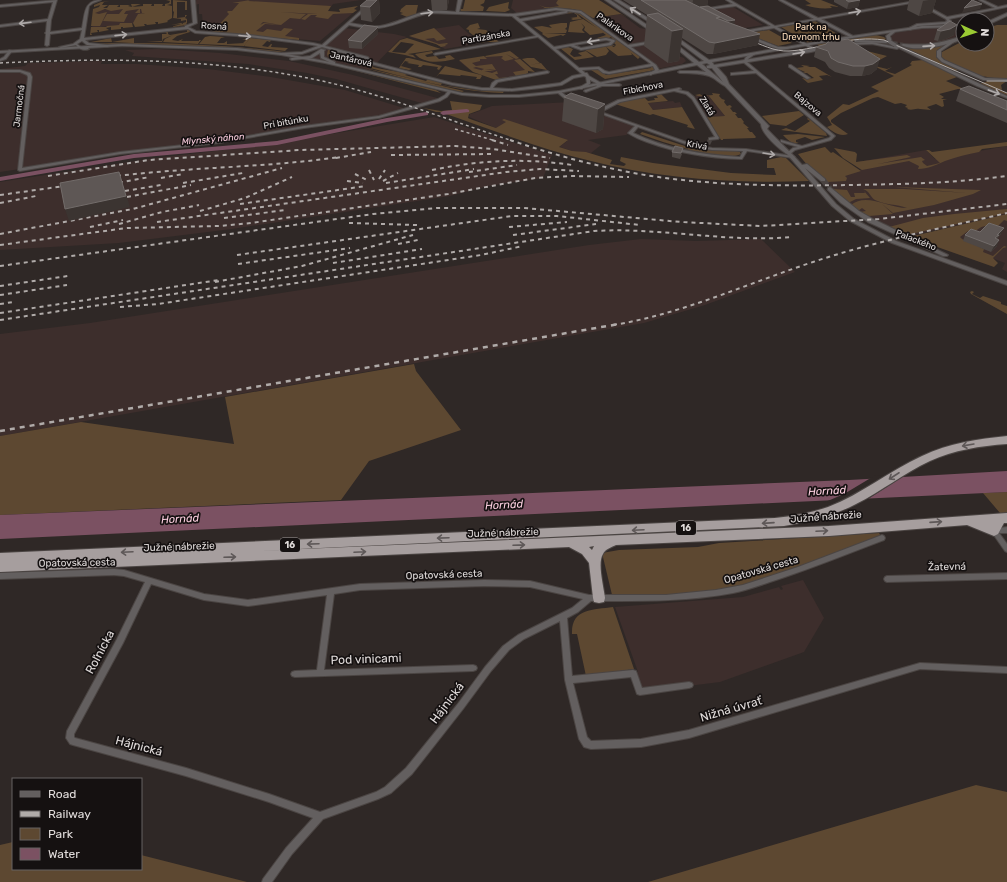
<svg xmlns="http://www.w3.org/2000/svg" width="1007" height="882" font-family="Rubik,sans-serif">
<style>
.built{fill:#3d2e2c}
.green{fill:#5d4831;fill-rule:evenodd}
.water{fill:#7b5162}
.pier{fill:#2f2826}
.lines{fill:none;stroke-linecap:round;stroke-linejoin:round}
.canal{fill:#7b5162;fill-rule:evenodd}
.minor-tunnel-far1{stroke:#4a4341;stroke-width:3.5;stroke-dasharray:3.5 1.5;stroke-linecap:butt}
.minor-tunnel{stroke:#4a4341;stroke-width:4.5;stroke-dasharray:4.5 2.5;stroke-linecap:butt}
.tertiary-tunnel-far1{stroke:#4a4341;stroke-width:4.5;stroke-dasharray:4.5 2.5;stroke-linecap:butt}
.tertiary-tunnel{stroke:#4a4341;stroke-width:6;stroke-dasharray:6 3;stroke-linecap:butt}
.minor-casing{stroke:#4b4543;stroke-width:2}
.tertiary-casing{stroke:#4b4543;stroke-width:2}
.trunk-casing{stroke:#4b4543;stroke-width:2}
.minor{fill:#635f5f;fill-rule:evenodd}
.tertiary{fill:#635f5f;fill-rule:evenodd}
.trunk{fill:#a69e9e;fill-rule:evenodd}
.tram{stroke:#b0aba9;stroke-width:1}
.rail-far2{stroke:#b0aba9;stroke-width:1.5;stroke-dasharray:3 3;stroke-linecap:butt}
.rail-far1{stroke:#b0aba9;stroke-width:2;stroke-dasharray:4 4;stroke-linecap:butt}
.rail{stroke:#b0aba9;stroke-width:2.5;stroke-dasharray:5 5;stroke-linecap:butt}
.minor-bridge-casing{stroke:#4b4543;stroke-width:4.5;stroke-linecap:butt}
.minor-bridge{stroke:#635f5f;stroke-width:3.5}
.wall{fill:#4e4744}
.shaded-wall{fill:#3b3431}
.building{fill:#5e5755;stroke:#726c6a}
.oneway{stroke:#afaaa9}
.oneway2{stroke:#5e5858}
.labels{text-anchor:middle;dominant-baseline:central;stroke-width:3.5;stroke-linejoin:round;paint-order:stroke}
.far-street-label{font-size:9px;fill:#e1dcdb;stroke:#151111}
.far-park-label{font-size:9px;fill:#fadcbb;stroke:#151111}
.far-water-label{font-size:9px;font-style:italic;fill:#fdd0e1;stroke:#151111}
.shield{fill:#151111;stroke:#a49f9e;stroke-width:1}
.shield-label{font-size:9px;font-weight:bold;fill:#e1dcdb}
.street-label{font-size:10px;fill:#e1dcdb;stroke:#151111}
.water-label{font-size:11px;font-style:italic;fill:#fdd0e1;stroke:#151111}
.near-street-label{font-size:12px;fill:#e1dcdb;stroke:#151111}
</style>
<rect width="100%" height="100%" fill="#2f2826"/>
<path class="built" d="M193,0H361L333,4L328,11L353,13L320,41L212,32L217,27L203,25L202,14H199V4L194,5Z
M513,0H558L560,6L545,8L540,6L546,9L518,14L511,8Z
M733,7L763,25L733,30L700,12Z
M141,8L144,12L137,23L92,28L95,10Z
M621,14L640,28L646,29L649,41L631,44L595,18Z
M459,25L477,41L468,45L445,49L436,44L410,37L427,30Z
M941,27L957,28L962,30L963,33L946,42L927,46L899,43L890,40L892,34L894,33L921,28Z
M344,28L394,34L407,37L399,40L369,71L308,58L323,50V46Z
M644,44L684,58L686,61L682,64L657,69V66L633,47Z
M158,49L220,53L289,61L353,75L437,98L435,101L425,104L336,79L307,73L248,64L132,56L134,53L125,50Z
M512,52L532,69L528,70L523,74L497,79L470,70L459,61Z
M102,61L101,64H137L208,69L271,77L345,90L407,109L388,115L304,127L219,142L146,150L0,172V69L25,66L28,63Z
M708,95L725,116L707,117L695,96Z
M673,101L675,103L680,102L682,107L653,110L648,103Z
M572,102L637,126L630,133L626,135L588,140L601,145L591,153L572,151L559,147L567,141L496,128L469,117L470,114L474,113L492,106Z
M434,117L552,155L543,178L488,186L450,196L232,229L119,243L0,250V182L148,159L259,146Z
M1007,146V214L910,236L858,211L844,200L825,180L861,170L852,163L926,150L935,159Z
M1007,217V272L1002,269L1005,263L940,239Z
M641,239L696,241L761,239L795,272L705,305L644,323L0,436V334L90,323L589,245Z
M803,580L824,618L804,652L720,682L640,692L633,673L638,672L615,607L743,597L779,587L781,590L783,589L781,586Z"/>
<path class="green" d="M166,0H171V4L167,5L172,6V18L167,21L168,22L158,24V22H155L156,24L147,25L146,24H144L145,26L135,27L133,23L138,14L145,13H142L141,9H140V13H135L139,9L126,11L124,14H119L123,9L111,11L105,9L95,13L99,14L107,12L100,26H91L93,9L99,7L100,5L94,7V5L101,2L110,1L104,2L102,5H108L103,8H107L109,5H119L117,7H120V5H130L128,6L132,7L131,4H141L132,7L143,6V4H152L151,6H154V4H163L162,6H165V4L169,3L170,1Z
M173,0L187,1V10H185V2H177V18L185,17V15H187L185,18L187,19V23L186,24L188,25L171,27L181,24L171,25L181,23L183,24V23L186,22V20L181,21V19L173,18L174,12L173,11Z
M250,0L248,1L331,6L328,11L340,12L339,9L358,6L354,9L357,10L353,13L333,14L328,19L315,17L317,15H311L305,20L301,19L308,14H318L280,12L306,14L300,19L290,18L281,25L263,22L260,25L264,23L281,25L265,24L256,31L263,32L267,29L281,31L284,28L293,29L285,36L299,38V40L212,32L229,14L227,12L228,11H232L239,3H232Z
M465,0H485L484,3L480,5L484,7L483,11H461L460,9H463Z
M558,0H599L628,18L621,14L593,18C587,15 581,11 573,9C562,8 549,10 539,5L545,8L559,6L556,3Z
M805,0H821L839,7L830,6L832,8C823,9 813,8 805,5L811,4Z
M509,2L508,8L510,10L505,12L486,11L489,7Z
M406,5H418L416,14L407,17L400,14L403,13L400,12L401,9Z
M571,11L572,13V11L580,13L640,57L638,59L631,53L632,55L618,56L606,47L609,51L606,55L597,57L585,50L615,45L612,47H614L616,45L614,43L615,42L611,37H609L611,38L599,39L597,38L606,35L602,32L603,33L590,35L584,30L585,27L581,23L584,27L582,30L585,33L568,32L570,22L583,19L597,28L575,12L582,19L573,20L571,19L573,18H570L577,17V15L574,13L562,14Z
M107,14H128L124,22L103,21Z
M815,21L841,36L808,43L781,27Z
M120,23H132L133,27L123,28V27H121V29L111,30V27L106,28L109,30L99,32V30H97L98,32L91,33L92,35H98H90L91,27H106L107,26L119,25Z
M478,23L480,28L477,29L486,30L492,35L490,36L494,37L499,42C492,43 487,41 481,43L480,42L482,41L478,39L469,32V30L466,29L470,25Z
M561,23H567V27L565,29L567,30L566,33H544L566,34L563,36L561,35L548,38L542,34L543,33L534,27L542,26L552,28L549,25Z
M997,25H1007V78C989,80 955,71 942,57V52L963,41V44H987V28Z
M188,28L190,32L177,36L172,40L178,41L183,39L181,41H199V40H201L198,44L163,42L165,39L173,35L163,39L162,42H146L162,41V34H167L165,32L142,34L168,32V34L170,35L187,32V29H186Z
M434,28L446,39L437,41L434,38L425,39L439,44L447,43L448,44L445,45L446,46L441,47L436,44L409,36Z
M769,30L792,43L778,46L745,33Z
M876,35L884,37L886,39L883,41L857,40L819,46L816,44Z
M210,36L225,37L221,38L217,43H224L227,41V44L245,43H243L246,40L242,39H249L244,46L199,44L205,37Z
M111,38L112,42L134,38V43C187,43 240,46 293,53L169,45L92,44L132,42H91Z
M250,38L271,40L270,42L267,41L262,46L268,47L271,44H272L271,47L288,48L285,51L244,46Z
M407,38L441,49L408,54L413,55L416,58L405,55L388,52L400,40ZM401,42L414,44L405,53L392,52Z
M946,45L937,50L936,57L943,63L959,70L954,71L903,47L931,48Z
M568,47L573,49L570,54L574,57L582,56L578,53L586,51L594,57L575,60L560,48Z
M328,50L336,51L334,57L373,66V67C385,70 396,71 407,74L405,75L426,81L428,79L442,83L441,85L481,91L482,90L504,91L503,93C445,91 390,72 334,59L328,57L327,54Z
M863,50L887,56L876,62L875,66L887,69L892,67L885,71L895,74L912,65L910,64L912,61L923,60L957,77L946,81L964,89H958L939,94L944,97L941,99H947L943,100L944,106L942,107L936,104L927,107L931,110C927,110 924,109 920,109C914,108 913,111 907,109L908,108L905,107L907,105L901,103L895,104L878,97L873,98L841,113L831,120V122L848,134C840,137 833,132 827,127L832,125L827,117L843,104L849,105L879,91L871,87L894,76L872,65L878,57Z
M432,51L433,53L425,55L427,57L436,56L439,59L446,58L445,56L450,55L455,59C442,62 425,65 415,54Z
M510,51L519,58L516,59L506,54L514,59L505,61L501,58L503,57L502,56L486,57L485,56Z
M484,56L487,59H480V61L472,63L476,66L492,64L496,70L485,69L495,71H483L482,70L484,69L476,67L473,68L492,73L497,71L498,74H495L499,78L516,76L513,72L525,70L514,60L520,59L535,72L528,71V73L526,74L496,80L473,72L459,60Z
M406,58H409L442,66L439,70L437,69L438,67L423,65L421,67H418L419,65L407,63L409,62L405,61L401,66L412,69L409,70L399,68Z
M527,58H534L540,63L529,65L541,63L547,70L531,67L522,59Z
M801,65L810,66L807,67H815L832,77L827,75L819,76L823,80L808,83L802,78L807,79L814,78L807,73H803L805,72L796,68L804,67Z
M337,66L436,90L441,93Z
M445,66L481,75L482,76L480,79H476L477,77L461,75L460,76L439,74L436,77Z
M650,66L654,67L655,70L605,79L591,70H599L606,75L651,68Z
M361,67L464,91L462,92L432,86Z
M988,81H1007L1001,85L1002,90L997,89L1007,93V95L980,84Z
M712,93L720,94L719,96L722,99L725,100L724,102L727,106L730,105L732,107L730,108L733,112H735L737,114H735L738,118H741L744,122L743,123L749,128H747L750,132H752L756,137L755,138L723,139V140H721L707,117L725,116L708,95L698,96L695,95L700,94L702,96L713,95Z
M661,94L668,101L648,103L653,110L682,107L695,129L687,127L688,125L653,114L650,115L615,104L626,100L645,98L648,101L655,100L654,98H658L656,95L647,96Z
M450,101L482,105L480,110L469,114L468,118L470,119L496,128L506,122L502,120L504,119L568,140L559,147L572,151L586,152L612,160L610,164L624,166L626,164L620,161L621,157L653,163L731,173L776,175L774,168H767V160L781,157L786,158L809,181C738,184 661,179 591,161C540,149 487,128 440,112H436L423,108L441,111L452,110Z
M799,111L804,115L786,126L770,124L762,116Z
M808,118L826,133L827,136L781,130L786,128L795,131L810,121L807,119Z
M642,132L688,147L690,146L706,150L737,151L740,152L741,154C729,160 701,152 688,150L687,149L663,142L640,134Z
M798,134L825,137L812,140L805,137L796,140V142L799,143C791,144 788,140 783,135Z
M1007,142V146L982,149L979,152C968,154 956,157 945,161C936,165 928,169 918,169L919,166L909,161L862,170L843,158L834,148L855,152L857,154L856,162L907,155L911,157L878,164L921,157L925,160L922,161L923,163L927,166L940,163L926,150H929L932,152Z
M825,147L831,153L833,152L861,171L845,176L847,178L846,181L827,182L808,166L798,154Z
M894,187L981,190L973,194L934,205L893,213L882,204L893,214L869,216L860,212L866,211L862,208L858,211L851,205C866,192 888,208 907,208C897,204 885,205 875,200C870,197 870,191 863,189H904L967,193Z
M833,189L847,190L851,197H855L854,193H865L864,191L870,198L856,199L848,203Z
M1007,209V213L906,235L889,227L923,218L954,214Z
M1007,214V221L1004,220L997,227C983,225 982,225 971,235L972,232L968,231L960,237L962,239L984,249L983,252L993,256L1004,246L1007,247L1003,248L993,258L998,263L994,267L909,237Z
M972,291L974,292L972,294L980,298L983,296L1001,302V304L1007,306V314L971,294L970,292Z
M414,364L416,371L461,430L369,461L341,500L0,515V436L81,422L234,444L225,397Z
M1007,492V513H1000L983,493Z
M879,533L882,538L753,584L710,594L613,599L602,553L619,550L698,547L719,543Z
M613,607L634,669L586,676L577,634H572C571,608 593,610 613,607Z
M976,785L1007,792V882H648Z
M13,842V869H141V855L247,882H0V845Z"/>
<path class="water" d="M1007,471V492L0,539V515L849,480Z"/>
<path class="pier" d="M907,474L865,501L823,503L844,494L874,476Z"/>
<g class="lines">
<path class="canal" d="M467,109L469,110V112L443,115L440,113L443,111Z
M426,112L428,113V115L387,122L277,145L134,158L0,181V177L134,154L277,141L387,118Z"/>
<path class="minor-tunnel-far1" d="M709,141L710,139"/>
<path class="minor-tunnel" d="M708,144L710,140"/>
<path class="tertiary-tunnel-far1" d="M886,42L903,45"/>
<path class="tertiary-tunnel" d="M823,180L830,189"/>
<defs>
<path id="minor" d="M57,0L51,20L50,32L82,28C85,15 83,0 101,0L93,3L89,6L84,38L185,27V26L193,23L191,0H195L197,23L188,27L196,31L250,35L313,43L322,45L373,0H377L350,23C362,25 374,28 385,25C398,22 411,15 424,12C434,10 445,11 456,12L458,0H462L459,12L513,14L556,8L581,11L628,45L653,41V43H652L631,47L656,65L659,70L651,75H650V73L655,70L653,66L609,74L603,73L598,69L582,70L585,73H587L589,76L603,84H619L621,85L619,86H602L586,92L584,91L585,90L597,86L596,85L598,84L590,80V84L582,89H580V87L587,83L586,77L584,76L574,78L562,85L541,88L512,91L482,90L452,85L371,64L338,57L335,55L336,51L322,47L302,54L281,55L279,54L281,53L302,52L318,46L313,45L250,37L195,33L188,29L85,40L89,43L108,45L109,46L107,47L87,45L82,41L77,44L81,47L88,48L89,49C84,51 79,49 76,45L61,48L59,47L73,44L80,39L82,30L50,34L49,45L47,46L45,45L46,34L45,33L46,32L47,21L0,27V25L48,19L53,2L0,7V5ZM556,10L566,11L520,19L516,16ZM567,11L580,13L651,64L609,72L605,71L599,67L579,68L556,49L570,46L581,50L611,45L615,41L614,40L606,38L554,47L522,21L566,13L568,12ZM430,13L512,16L536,36L436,53L434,54L435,55L538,37L582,74L572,76L560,83L512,89L493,88L495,85L498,82L548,73L549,72L547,71L496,80L492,83L490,88H482L452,83L372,62L368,57L325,46L349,25C359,27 369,29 379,28C397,26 413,16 430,13ZM606,40L611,41L609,43L581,48L574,45ZM339,52L366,59L368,61L340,55H339Z
M726,0H730L775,26L814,19L779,0H783L818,18L915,1L917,2L821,19L853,36V38H852L817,20L777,27L816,49V51H815L774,28L742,33V31H743L771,26L736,6L705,10L703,9L733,4Z
M979,0H983L998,7L1007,5V7L949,19L951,21L946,24L918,26L910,30L907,29L917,24L945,22L947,21L946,19L924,7L925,5L947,17L995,8Z
M892,31L895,32L890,36L892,42L890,43L888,42L886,36Z
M753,37L778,47H788L790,48C778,52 763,43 752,39L751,38Z
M954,39L957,40L941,51V57L944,60L985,78L1007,79V81L983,80L942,62L937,57V51Z
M872,42L896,47L893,45L896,44L980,84L1007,96V98L977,86L899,48L897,49L872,44L847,45L845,44L847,43Z
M321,49L325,50L324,51V57L335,62V64H333L321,58L320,53L312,58L292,60L290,59L292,58L310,56Z
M9,50L12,51L6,59L0,61V59L4,57Z
M752,53L755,54L748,59L747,62L834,135L835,136L831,140L795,150L790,154H788V152L793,148L798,147L781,142V140L802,146L829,138L831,136L756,73L731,75V73H732L754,71L743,62L746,57Z
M789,65H791L810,78L807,79L789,67Z
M0,70H20L30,73L32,77L22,168L120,152L219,141L304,126L379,116L438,99L445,95L448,91L451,92L447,97L440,101L379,118L304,128L219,143L120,154L20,171L18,170L28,77L27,75L20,72H0Z
M679,88L681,89L678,90L688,92L694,97L719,138L718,139L709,140V138L715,137L692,99L686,94L674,91L620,102L601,112L695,145L712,148L746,149L793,156L795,157L793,158L747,151L742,159H741C709,158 677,153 647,142C641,140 634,137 628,133L635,126L596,112L598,110L618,100ZM638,127L694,147L712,150L743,151L740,157C702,155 667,149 633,133Z
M558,91H560L571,100V102H569L558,93Z
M1007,527V533H999L1007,544V552L1005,551L991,531L992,529Z
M882,535L884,536L885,538L884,540C849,553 815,567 779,579C764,584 748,590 733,593C686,602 638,601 591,601L578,612L567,618L572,676L633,670L636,671L642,688L689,682L692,683L693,685L692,687L689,688L640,695L637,694L631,677L573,683L587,737L591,741L641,739L689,730L920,663L1007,667V673L920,669L689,738L641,747L591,749L584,747L579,739L565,680L560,621L524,639L509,650L491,671L463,709L412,774L391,793L378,799L323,819L292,854L272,882H262L263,879L286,848L313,818L269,802L186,776L73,745L70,744L66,738L67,731L117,639L145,582L124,576L114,575L0,579V573L114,569L124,570L204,594L248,600L360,584L484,580L530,581L589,595H666L716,590L743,585L798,567ZM151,584L204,600L248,606L327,595L317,670L295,671L292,672L291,674L292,676L295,677L473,671L476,670L477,668L476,666L473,665L324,670L334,594L360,590L484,586L530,587L583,599L572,608L518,635L503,646L485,667L457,705L406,768L385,787L376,792L320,812L269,794L186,768L75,738L74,737V734L123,643Z
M1007,573V579L887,582L885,581L884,579L885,577L887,576Z"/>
<path id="tertiary" d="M605,0H610L656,31L652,32Z
M614,0H619L658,24L654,25Z
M1007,13V16L987,25V22Z
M963,25V27L922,28L845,39L712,62L714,65L828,46V48L811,52L717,67L726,77L729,84L768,125L769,126L767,129C778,141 791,152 802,165L807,164L825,179V181H821L805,168L836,204L854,219L896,241L1007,281V285L892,243L850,221L832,206L787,154C779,149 761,133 761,124L725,86C719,83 715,78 709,76C700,73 690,73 680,73L678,72L680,71H697L706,72L697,65L559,93L519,97H489L462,95L325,63L281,55L237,50L122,46L0,53V51L122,44L237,48L281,53L325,61L462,93L489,95H519L559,91L694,63L670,43V41H672L699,62L704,61L672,37V35H674L709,60L845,37L922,26ZM707,63L710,65L707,66V68H712L723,82L702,64Z
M963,36V39C948,45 916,53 901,45L903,44C928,46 940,43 963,36Z
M857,40L886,41L888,42L886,43L855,42V40Z
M830,187L859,211L873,219L948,255L947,256H943L868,222L841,203L828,190V188Z"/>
<path id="trunk" d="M1007,436V444C980,446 954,450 930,461C904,473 882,491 856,504C833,516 809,522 784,526L257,551L829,526L1007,513V523H1004L998,534L994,536L967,525L829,536L616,545C612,547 605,549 603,554C597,563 604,588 605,598L604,602L599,603L594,602L593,598L589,563L582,554L569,547L0,572V553L775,518C793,516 811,513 828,507C862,494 889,471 922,456C949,443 978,439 1007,436ZM594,546L592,550L589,547Z"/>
</defs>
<use href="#minor" class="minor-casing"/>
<use href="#tertiary" class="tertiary-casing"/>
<use href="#trunk" class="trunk-casing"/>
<use href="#minor" class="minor"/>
<use href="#tertiary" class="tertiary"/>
<use href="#trunk" class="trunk"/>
<path class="tram" d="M747,39C760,44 775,52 789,51C821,49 850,35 884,40L1007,93
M987,81H1007"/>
<path class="rail-far2" d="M0,63C103,58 206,58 308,78C378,92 445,119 513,141
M455,129L496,141"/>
<path class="rail-far1" d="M492,140L508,145
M510,140C554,155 599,167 645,175C713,186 784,186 853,185C905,184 956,183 1007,176
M391,155L495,154
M336,158L371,152
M369,170L374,180
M432,170C481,160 523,158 572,165
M469,172L517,165
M355,174L369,181
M48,176L149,160L300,150L455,146L493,149L550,158
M109,177C186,167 263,168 340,157
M161,178L183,174
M379,179L385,170
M347,181L363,183
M383,181L398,173
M183,183L243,173
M386,183L474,169
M111,184L150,177
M125,191L161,185
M0,195L72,185
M127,197L191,185
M0,203L36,196
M240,204L366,186
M200,211L245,198L292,177
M224,218L286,210
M157,222L506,172L540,169L579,171
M349,223L417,225
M119,224L162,212L199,205
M90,227L123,220
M509,227L567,222
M0,234L133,209L282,168
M513,235L596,224
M398,244L418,240
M0,245L127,228L219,226L251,223L448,194L535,178L571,176L629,177
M237,255L512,216H557L640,225
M333,263L422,249
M238,264L350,248
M0,266L373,214L437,208H524L681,222L761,226L879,219L1007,204
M215,282L302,266L413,235
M0,286L68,276
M0,295L67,285
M0,304L13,302
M120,307L158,304L481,255L523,246
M0,313L219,280
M0,320L594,231C661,227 726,243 793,237
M613,325C682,314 746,284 813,262C876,241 942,228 1007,213"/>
<path class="rail" d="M0,431L619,324"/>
<defs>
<path id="minor-bridge" d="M890,42L895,45"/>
</defs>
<use href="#minor-bridge" class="minor-bridge-casing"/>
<use href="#minor-bridge" class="minor-bridge"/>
</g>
<path class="wall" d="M367,0H379L380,13L372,22L361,20L360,6Z
M431,0H449L447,10H432Z
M623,0H708L707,6L703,7L734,24L758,45L713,54H707L682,38L679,61L668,63L644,46L647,15Z
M834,0H860L858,7L847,9L834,2Z
M909,0H936L932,13L919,16L907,10Z
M937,30L954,35L946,39L938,41L934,40Z
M378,34L362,49L349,48L348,40Z
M816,47L877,69L871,74L862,76H850L835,72L829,68L825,62L814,57Z
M960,89L1007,101V123L956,101Z
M564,97L605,104L603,129L596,133L562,121Z
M675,146L682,154L680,159L672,157V152Z
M980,232L1001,234L997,239V246L991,252L963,241L965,235Z"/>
<path class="shaded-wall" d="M377,0H379L380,13L372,22L370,7Z
M447,0H449L447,10Z
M693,0H708L707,6L692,9Z
M860,0L858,7L847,9L849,2Z
M929,0H936L932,13L919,16L923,1Z
M982,4L980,9L962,13L964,8Z
M735,20L734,25L727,26L728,21Z
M957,25L954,35L946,39L938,41L941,31Z
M378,27V34L362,49V42Z
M683,29L679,61L668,63L672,31Z
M760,34L758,45L713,54L715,43Z
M880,59L877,69L871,74L862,76L865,66Z
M605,104L603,129L596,133L598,109Z
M119,172L130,207L69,221L65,209Z
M1004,228L1001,234L997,238L996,241L993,244L997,235Z
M999,240L997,246L991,252L994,246Z"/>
<path class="building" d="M367,0H377L370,7L360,6Z
M641,0H685L720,17L716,18L760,34L715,43L709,42Z
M846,0H860L849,2Z
M972,0L982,4L964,8Z
M708,6L735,20L728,21L700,7Z
M658,13L683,29L672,31L647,15Z
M950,21L957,25L950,29L941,31L937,30Z
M364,25L378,27L362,42L348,40Z
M848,39L880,59L873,64L865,66H853L838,62L831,58L828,51L816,47L826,44L828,42Z
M969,86L1007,101V110L960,89Z
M571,93L605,104L598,109L564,97Z
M675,146L683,148L681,153L672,152Z
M119,172L126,196L65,209L60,183Z
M989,223L1004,228L997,235H999L995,238L999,240L994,246L965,235L971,229L980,232Z"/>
<defs><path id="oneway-shaft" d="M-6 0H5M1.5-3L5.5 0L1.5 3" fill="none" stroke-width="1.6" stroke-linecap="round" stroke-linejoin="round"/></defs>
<g class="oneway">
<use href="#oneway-shaft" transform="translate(635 11) rotate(-147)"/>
<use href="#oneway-shaft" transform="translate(855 12) rotate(-10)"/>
<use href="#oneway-shaft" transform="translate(427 13) rotate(-7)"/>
<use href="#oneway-shaft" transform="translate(25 23) rotate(173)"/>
<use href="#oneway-shaft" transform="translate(121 35) rotate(-6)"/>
<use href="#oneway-shaft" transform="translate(245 36) rotate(5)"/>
<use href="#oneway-shaft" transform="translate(593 41) rotate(170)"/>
<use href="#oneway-shaft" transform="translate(929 46) rotate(-4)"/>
<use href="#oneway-shaft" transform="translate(799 53) rotate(-10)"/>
<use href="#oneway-shaft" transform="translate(994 92) rotate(20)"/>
<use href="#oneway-shaft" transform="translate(769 154) rotate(9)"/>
</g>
<g class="oneway2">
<use href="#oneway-shaft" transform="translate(968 445) rotate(170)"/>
<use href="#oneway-shaft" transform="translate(894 476) rotate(147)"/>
<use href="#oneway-shaft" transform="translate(936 522) rotate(-4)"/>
<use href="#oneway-shaft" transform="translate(768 523) rotate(176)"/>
<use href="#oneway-shaft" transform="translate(638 530) rotate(177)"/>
<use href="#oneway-shaft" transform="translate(822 531) rotate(-3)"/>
<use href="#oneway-shaft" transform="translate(443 538) rotate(178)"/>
<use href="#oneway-shaft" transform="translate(313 544) rotate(178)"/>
<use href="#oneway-shaft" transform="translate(519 545) rotate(-2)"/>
<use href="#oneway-shaft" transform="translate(127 552) rotate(177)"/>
<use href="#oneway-shaft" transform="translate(360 552) rotate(-3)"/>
<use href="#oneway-shaft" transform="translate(230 557) rotate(-2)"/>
</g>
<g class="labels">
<g class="far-street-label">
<text transform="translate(214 26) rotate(3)">Rosná</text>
<text transform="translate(615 27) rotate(35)">Palárikova</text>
<text transform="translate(486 37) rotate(-10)">Partizánska</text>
<text transform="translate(351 59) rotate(13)">Jantárová</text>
<text transform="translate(643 88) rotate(-11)">Fibichova</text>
<text transform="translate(808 104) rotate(40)">Bajzova</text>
<text transform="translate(19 106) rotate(-83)">Jarmočná</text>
<text transform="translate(707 106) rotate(58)">Zlatá</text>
<text transform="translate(286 122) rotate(-10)">Pri bitúnku</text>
<text transform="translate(697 145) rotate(10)">Krivá</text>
<text transform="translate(916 240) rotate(21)">Palackého</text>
</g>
<g class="far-park-label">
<text x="811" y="27">Park na<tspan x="811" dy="10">Drevnom trhu</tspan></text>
</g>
<g class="far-water-label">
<text transform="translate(213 139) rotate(-5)">Mlynský náhon</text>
</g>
<g class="shield">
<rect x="676" y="521" width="20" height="14" rx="3"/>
<rect x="280" y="538" width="20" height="14" rx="3"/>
</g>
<g class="shield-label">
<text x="686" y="528">16</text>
<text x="290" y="545">16</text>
</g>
<g class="street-label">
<text transform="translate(826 517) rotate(-4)">Južné nábrežie</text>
<text transform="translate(503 533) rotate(-2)">Južné nábrežie</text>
<text transform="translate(179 547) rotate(-2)">Južné nábrežie</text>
<text transform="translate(77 563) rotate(-1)">Opatovská cesta</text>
<text transform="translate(947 567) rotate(-1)">Žatevná</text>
<text transform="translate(761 570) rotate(-16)">Opatovská cesta</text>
<text transform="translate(444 575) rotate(-2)">Opatovská cesta</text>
</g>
<g class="water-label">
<text transform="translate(827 491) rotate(-3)">Hornád</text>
<text transform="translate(504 505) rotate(-3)">Hornád</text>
<text transform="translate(180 519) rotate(-3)">Hornád</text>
</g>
<g class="near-street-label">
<text transform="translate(100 652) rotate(-62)">Roľnícka</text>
<text transform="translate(366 659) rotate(-2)">Pod vinicami</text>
<text transform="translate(447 703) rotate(-53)">Hájnická</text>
<text transform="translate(731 709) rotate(-16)">Nižná úvrať</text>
<text transform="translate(139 746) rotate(15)">Hájnická</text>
</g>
</g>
<rect x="12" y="778" width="130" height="92" fill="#151111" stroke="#676262"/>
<rect x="20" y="791" width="20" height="6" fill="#635f5f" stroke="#676262"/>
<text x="48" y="798" font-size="12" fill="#e1dcdb">Road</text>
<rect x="20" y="811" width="20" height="6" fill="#b0aba9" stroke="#676262"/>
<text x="48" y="818" font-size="12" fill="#e1dcdb">Railway</text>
<rect x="20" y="828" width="20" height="12" fill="#5d4831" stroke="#676262"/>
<text x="48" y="838" font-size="12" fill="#e1dcdb">Park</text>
<rect x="20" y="848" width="20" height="12" fill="#7b5162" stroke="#676262"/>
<text x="48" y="858" font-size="12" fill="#e1dcdb">Water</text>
<g transform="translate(975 32) rotate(93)"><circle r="19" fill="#151111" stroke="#676262"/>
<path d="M0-3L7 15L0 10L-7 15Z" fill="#9bcb33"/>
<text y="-6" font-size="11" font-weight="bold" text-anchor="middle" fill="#e1dcdb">N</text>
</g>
</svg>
